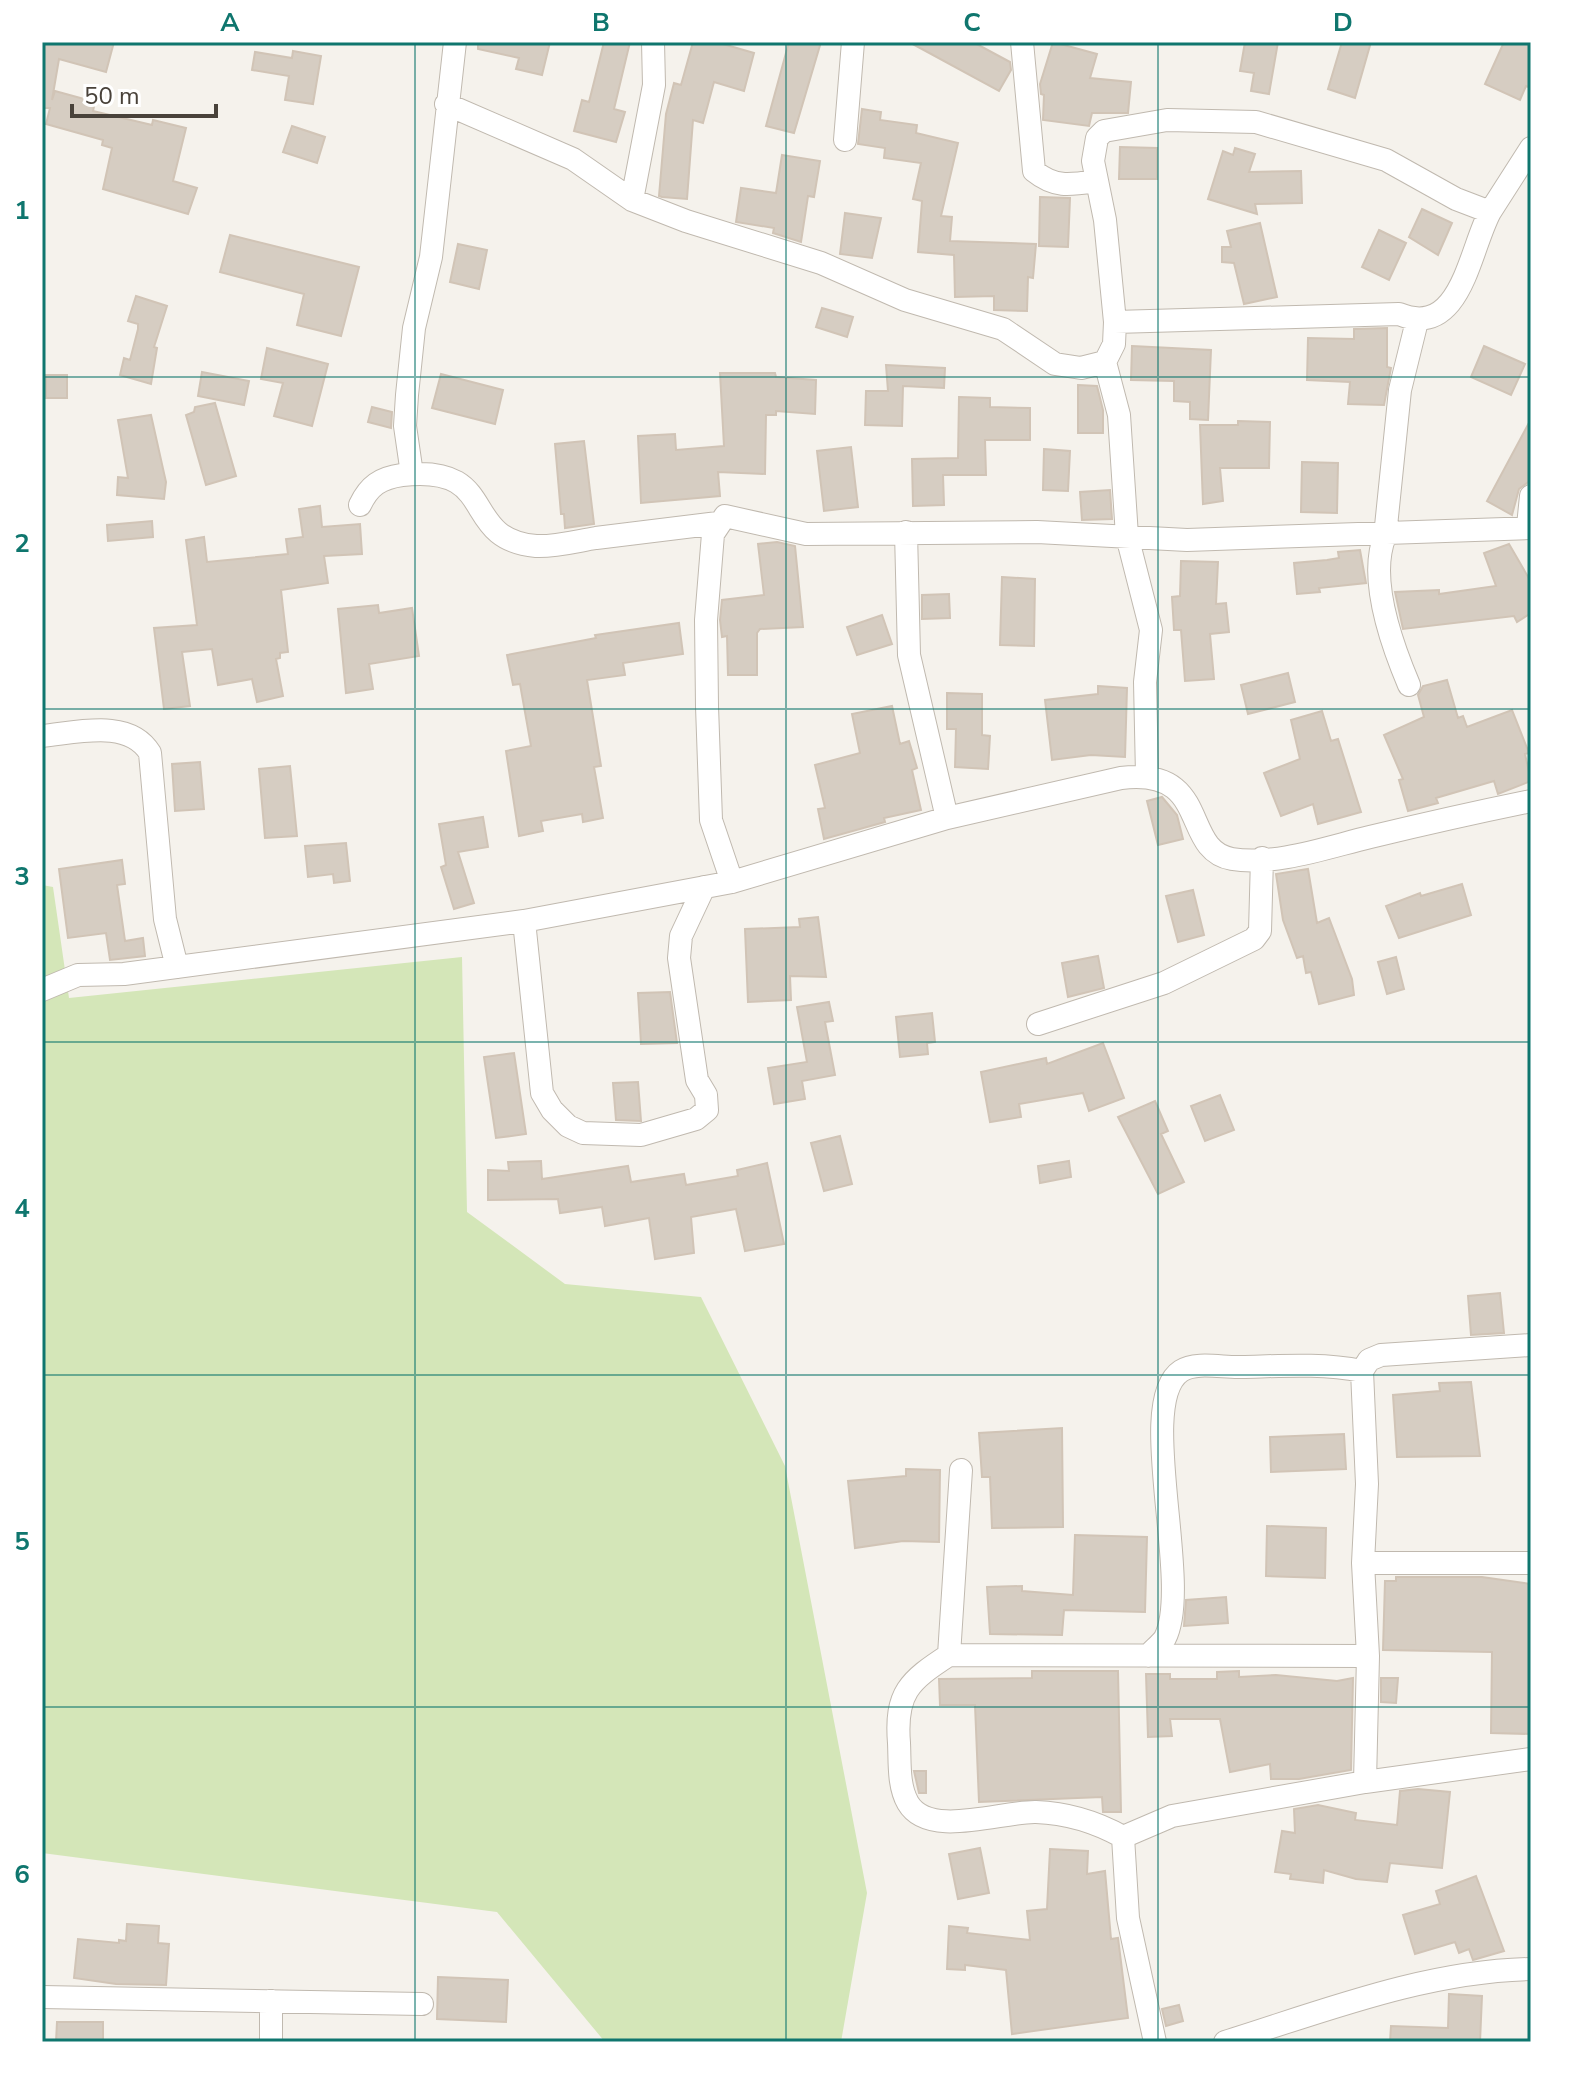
<svg xmlns="http://www.w3.org/2000/svg" width="1573" height="2084" font-family="'Nunito Sans',sans-serif">
<style>
.green{fill:#d4e6b8}
.building{fill:#d6cdc2;stroke:#d1c4b6;stroke-width:2}
.lines{fill:none;stroke-linecap:round;stroke-linejoin:round}
.street-casing{stroke:#c0b9af;stroke-width:24}
.street{stroke:#fff;stroke-width:22}
.grid{fill:none;stroke:#0f766e;stroke-width:2;stroke-opacity:0.55}
.neatline{fill:none;stroke:#0f766e;stroke-width:3}
.grid-label{font-size:26px;text-anchor:middle;font-weight:bold;fill:#0f766e}
</style>
<rect width="100%" height="100%" fill="#f5f2ec"/>
<path class="green" d="M42,885L53,887L69,998L462,957L467,1212L565,1284L701,1297L785,1466L867,1893L841,2042H605L497,1912L42,1853Z"/>
<path class="building" d="M42,42H114L106,72L59,59L52,100L55,91L95,102L93,111L152,125L153,120L186,128L173,181L197,188L188,214L103,189L112,148L102,145L103,140L46,124L50,108H42Z
M478,42H550L542,75L516,69L519,58L478,49Z
M604,42H630L614,109L625,112L616,142L574,131L582,100L589,102Z
M693,42H716L754,53L744,91L714,82L703,123L693,120L687,199L662,197L659,196L666,114L674,83L681,85Z
M789,42H821L794,133L766,126Z
M909,42H973L1010,62L1011,70L999,91Z
M1053,42L1097,54L1090,78L1131,82L1128,113H1092L1089,126L1043,120L1044,95L1041,94L1040,84Z
M1245,42H1278L1269,94L1251,91L1254,73L1240,71Z
M1342,42H1371L1355,98L1328,89Z
M1504,42H1531V88L1526,86L1520,100L1485,84Z
M293,51L321,56L313,104L285,100L289,76L252,70L255,52L292,58Z
M862,109L881,112L880,120L917,125L916,133L958,143L941,216L952,217L950,241L1036,244L1033,278L1028,277L1027,311L994,310V296L955,297L954,255L918,252L922,201L913,199L921,163L884,158L885,148L858,144Z
M292,126L325,137L317,163L283,152Z
M1120,147L1157,148V179H1119Z
M1235,148L1255,154L1249,172L1301,171L1302,203L1255,204L1257,214L1208,199L1223,151L1233,155Z
M782,155L820,161L814,197L808,196L801,242L773,233L774,228L736,222L741,188L776,193Z
M1040,197L1070,198L1068,247L1039,246Z
M1422,209L1452,223L1438,255L1409,237Z
M845,213L881,218L872,258L840,254Z
M1260,223L1277,297L1244,304L1234,263L1222,262V247H1231L1227,231Z
M1379,230L1406,243L1389,280L1362,267Z
M230,235L359,267L341,336L297,325L304,294L220,272Z
M458,244L487,250L479,289L450,282Z
M136,296L167,306L154,347L157,348L151,384L120,375L124,358L130,360L138,329V324L128,321Z
M822,308L853,317L847,337L816,327Z
M1387,328V367L1391,368L1384,405L1348,404L1350,382L1307,380L1308,338L1354,339V329Z
M1132,346L1211,350L1208,420L1190,419V402L1174,401V381L1131,380Z
M1484,346L1525,364L1511,395L1471,377Z
M267,348L328,364L312,426L274,416L283,383L261,379Z
M886,365L945,368L944,388L903,386L902,426L865,425L866,391H888Z
M202,372L249,381L244,405L198,396Z
M720,373H775L776,377L816,380L815,414L776,411V415H766L765,474L718,472L720,496L641,503L638,436L675,434L676,450L724,446Z
M441,374L503,390L495,424L432,408Z
M46,375H67V398H46Z
M1078,385L1097,386L1103,410V433H1078Z
M959,397L990,398V407L1030,408V440H985L986,475H943L944,505L913,506L912,459L958,458Z
M215,403L236,476L206,485L186,415L194,412L195,407Z
M372,407L392,412L391,428L368,422Z
M151,415L166,482L164,499L117,495L118,477L128,478L118,420Z
M1531,419V480L1519,489L1512,515L1487,501Z
M1238,421L1270,422L1269,468H1220L1223,501L1203,504L1200,425H1238Z
M584,441L594,524L565,528L564,514H561L555,444Z
M851,447L858,507L824,511L817,451Z
M1044,449L1070,451L1068,491L1043,490Z
M1302,462L1338,463L1337,513L1301,512Z
M1110,490L1112,519L1082,520L1080,492Z
M320,506L322,527L360,524L362,554L324,556L328,583L281,590L288,652L280,653V658L276,659L283,696L257,702L252,679L218,685L212,649L182,652L190,706L164,709L154,628L197,625L186,540L204,537L207,562L288,554L286,539L303,537L299,509Z
M152,521L153,537L108,541L107,525Z
M777,542L795,546L803,627L760,629L757,633V675H728L727,636L722,637L720,620L722,600L764,595L758,544Z
M1509,544L1531,582V613L1517,622L1514,616L1403,629L1395,592L1439,590V594L1496,586L1484,553Z
M1360,550L1366,583L1319,588L1320,592L1297,594L1294,563L1327,560L1339,558L1338,552Z
M1181,561L1218,562L1216,604L1226,603L1229,632L1210,634L1214,679L1185,681L1181,630H1174L1172,597L1180,596Z
M1002,577L1035,579L1034,646L1000,645Z
M949,594L950,618L922,619V595Z
M378,605L379,613L412,608L419,656L369,664L373,689L346,693L338,609Z
M882,615L892,644L857,655L847,627Z
M679,623L683,654L623,663L625,675L587,680L601,766L594,767L603,818L583,822L582,814L541,821L543,831L519,836L506,751L531,746L520,684L513,685L507,655L596,638L595,635Z
M1288,673L1295,702L1248,714L1241,685Z
M1447,680L1458,718L1463,716L1467,727L1512,710L1529,753L1525,754L1531,781L1498,794L1494,781L1436,798L1438,803L1408,811L1399,780L1403,779L1384,735L1424,717L1418,695L1423,686Z
M1098,686L1127,688L1125,757L1091,755L1052,760L1045,700L1098,694Z
M947,693L982,694V735L990,736L988,769L955,767L956,729H947Z
M892,706L900,744L909,741L917,768L912,770L921,810L884,818L885,822L824,839L818,809L825,808L815,765L860,753L852,714Z
M1322,711L1331,741L1338,739L1361,812L1318,824L1313,804L1281,816L1264,773L1300,759L1291,720Z
M200,762L204,809L175,811L172,764Z
M290,766L297,836L265,838L259,769Z
M1162,797L1177,815L1183,839L1158,845L1147,801Z
M483,817L488,847L458,852L474,903L454,909L441,867L446,865L439,824Z
M346,843L350,881L334,883L333,874L308,877L305,846Z
M122,860L125,884L117,885L125,941L143,938L145,956L110,960L106,933L68,938L59,869Z
M1308,869L1317,923L1329,918L1352,979L1354,995L1319,1004L1311,972L1306,973L1303,956L1297,958L1283,920L1276,874Z
M1462,884L1471,915L1399,938L1386,906L1420,893L1421,896Z
M1193,890L1204,935L1178,942L1166,896Z
M818,917L826,977L790,976L791,1000L748,1002L745,929L800,927L799,919Z
M1098,956L1104,988L1068,997L1062,963Z
M1396,957L1404,989L1387,994L1378,962Z
M670,992L677,1043L641,1044L638,993Z
M829,1002L833,1021L825,1022L835,1075L802,1081L805,1099L774,1104L768,1068L807,1062L797,1007Z
M932,1013L935,1042L927,1043L928,1054L900,1057L896,1017Z
M1103,1043L1124,1098L1089,1111L1083,1093L1019,1104L1021,1117L990,1122L981,1072L1046,1058L1047,1064Z
M514,1053L526,1134L496,1138L484,1057Z
M638,1082L641,1121L616,1120L613,1083Z
M1220,1095L1234,1130L1205,1141L1191,1106Z
M1155,1101L1168,1131L1161,1134L1184,1182L1158,1194L1118,1117Z
M840,1136L852,1184L824,1191L811,1143Z
M541,1161L542,1179L628,1166L631,1182L684,1174L686,1185L738,1176L737,1170L767,1163L784,1244L745,1251L736,1209L691,1217L694,1253L655,1259L649,1218L605,1226L602,1207L560,1213L558,1199L488,1200V1170L509,1171L508,1162Z
M1069,1161L1071,1177L1040,1183L1038,1166Z
M1500,1293L1504,1333L1471,1335L1468,1296Z
M1471,1382L1480,1456L1397,1457L1393,1395L1440,1391L1439,1383Z
M1062,1428L1063,1527L992,1528L990,1477H982L979,1433Z
M1344,1434L1346,1469L1271,1472L1270,1437Z
M906,1469L940,1470L939,1542L903,1541L855,1548L848,1481L906,1476Z
M1267,1526L1326,1528L1325,1578L1266,1576Z
M1075,1535L1147,1537L1145,1612L1064,1610L1062,1635L990,1634L987,1587L1022,1586V1591L1073,1595Z
M1396,1577H1482L1531,1584V1734L1491,1733L1492,1652L1383,1650L1385,1581H1396Z
M1226,1597L1228,1623L1184,1626L1186,1600Z
M1032,1671H1118L1121,1812H1103L1102,1797L979,1802L975,1705H940L939,1679L1032,1678Z
M1239,1671V1677L1276,1675L1337,1681L1353,1678L1351,1770L1299,1779H1271L1270,1764L1230,1772L1220,1719H1170L1172,1736L1148,1737L1146,1674H1170V1679H1217V1672Z
M1381,1678H1398L1396,1703L1381,1702Z
M914,1771H926V1793H919Z
M1418,1789L1450,1792L1442,1868L1390,1863L1387,1882L1356,1879L1324,1870L1323,1883L1290,1879L1291,1874L1275,1872L1282,1831L1295,1833L1294,1809L1318,1805L1356,1813L1355,1820L1397,1825L1400,1791Z
M980,1848L989,1893L958,1899L949,1854Z
M1050,1849L1088,1851L1087,1874L1105,1871L1111,1939L1118,1938L1128,2018L1012,2034L1006,1970L965,1965V1970L947,1969L949,1926L968,1928L967,1933L1030,1940L1027,1911L1047,1909Z
M1476,1876L1504,1951L1473,1960L1469,1949L1459,1953L1455,1942L1415,1954L1403,1915L1440,1904L1436,1891Z
M127,1924L159,1926L158,1943L169,1944L166,1985L116,1984L74,1978L78,1939L119,1943V1940L126,1941Z
M438,1977L508,1980L506,2022L437,2019Z
M1449,1994L1482,1996L1480,2042H1390L1391,2026L1448,2028Z
M1179,2005L1183,2021L1166,2026L1162,2009Z
M57,2022H103V2042H56Z"/>
<g class="lines">
<defs>
<path id="street" d="M1022,42L1034,171C1055,188 1070,185 1096,181
M446,104L573,159L632,200L686,221L821,263L905,300L1003,329L1055,364L1081,368L1105,362
M845,140L853,42
M632,200L654,85L653,42
M1115,322L1399,314C1461,339 1469,251 1490,212
M412,474L405,426L407,395L414,328L431,257L455,42
M360,505C369,486 380,478 402,475C501,464 458,539 536,546C555,547 577,541 596,538C637,533 677,528 718,523
M1528,526L1531,496
M906,532L909,655L947,818
M1409,685C1392,645 1368,578 1385,536L1400,390L1417,321
M42,736C76,733 129,718 150,753L165,919L177,967
M1147,775L1145,682L1151,630L1127,536L1119,415L1105,362L1114,344L1115,322L1105,220L1093,161L1097,138L1104,131L1167,120L1256,122L1386,160L1456,199L1490,212L1531,148
M732,882L711,820L707,706L706,620L713,534L725,516L806,534L1037,532L1187,540L1531,528
M524,921L542,1093L552,1110L568,1126L583,1133L641,1135L696,1119L707,1110L706,1095L697,1080L679,958L681,936L704,887
M42,990L78,975L124,974L524,921L732,882L947,818L1121,778C1212,767 1180,850 1232,859C1275,866 1328,847 1370,837C1424,824 1477,812 1531,801
M1038,1024L1164,983L1254,939L1260,931L1262,858
M961,1470L949,1655C909,1681 895,1693 899,1743C900,1762 898,1786 908,1803C929,1839 1002,1811 1036,1812C1067,1813 1096,1822 1123,1837
M1363,1563H1531
M949,1655L1368,1656
M1148,1656C1153,1650 1161,1644 1165,1638C1193,1583 1134,1402 1181,1371C1196,1361 1224,1368 1241,1367C1283,1366 1320,1363 1362,1371
M1365,1782L1368,1656L1363,1563L1367,1484L1362,1371L1369,1360L1381,1355L1531,1345
M1123,1837L1172,1816L1365,1782L1531,1759
M1123,1837L1128,1918L1155,2042
M42,1997L422,2004
M271,2001V2042
M1225,2042C1324,2011 1426,1971 1531,1969"/>
</defs>
<use href="#street" class="street-casing"/>
<use href="#street" class="street"/>
</g>
<path class="grid" d="M415,42V2042M786,42V2042M1158,42V2042M42,377H1531M42,709H1531M42,1042H1531M42,1375H1531M42,1707H1531"/>
<rect width="1573" height="2084" fill="none" stroke="#ffffff" stroke-width="88"/>
<path d="M72 104v12h144v-12" fill="none" stroke="#49423a" stroke-width="4"/>
<text x="84" y="104" font-size="24" fill="#49423a" stroke="#ffffff" stroke-width="6" paint-order="stroke">50 m</text>
<rect x="44" y="44" width="1485" height="1996" class="neatline"/>
<g class="grid-label">
<text x="230" y="31">A</text>
<text x="601" y="31">B</text>
<text x="972" y="31">C</text>
<text x="1343" y="31">D</text>
<text x="22" y="219">1</text>
<text x="22" y="552">2</text>
<text x="22" y="885">3</text>
<text x="22" y="1217">4</text>
<text x="22" y="1550">5</text>
<text x="22" y="1883">6</text>
</g>
</svg>
